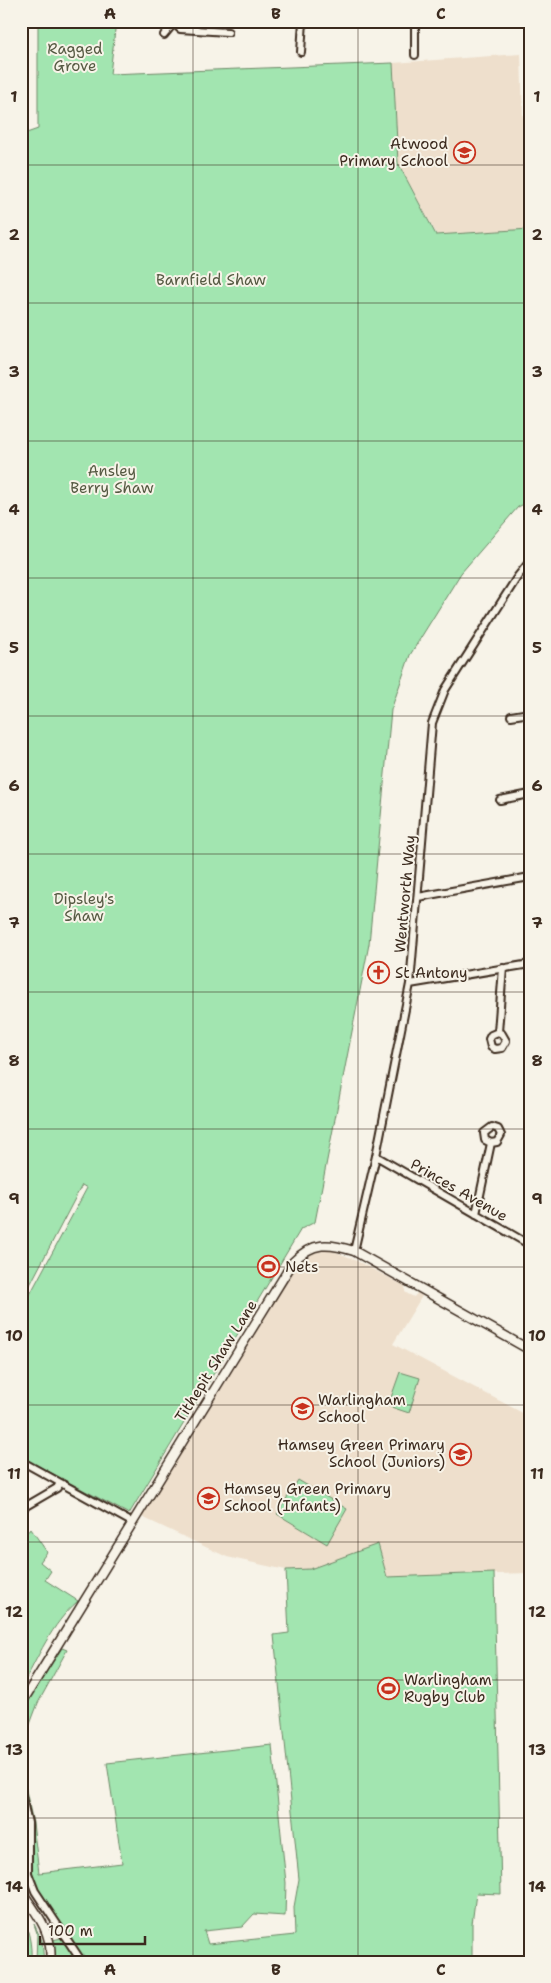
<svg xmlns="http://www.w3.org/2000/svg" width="551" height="1983" font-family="'Shantell Sans',sans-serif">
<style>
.built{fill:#eedfcc}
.green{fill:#a2e5b0;stroke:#6e8867}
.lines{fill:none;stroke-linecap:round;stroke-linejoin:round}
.minor-casing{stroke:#3b2a1e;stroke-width:10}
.tertiary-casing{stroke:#3b2a1e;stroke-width:11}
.minor{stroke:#f7f3e8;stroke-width:6}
.tertiary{stroke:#f7f3e8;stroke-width:8}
.grid{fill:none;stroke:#3b2a1e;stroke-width:1;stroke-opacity:0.55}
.labels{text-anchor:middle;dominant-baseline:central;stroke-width:4;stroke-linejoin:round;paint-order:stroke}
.park-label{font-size:15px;fill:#555942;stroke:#f7f3e8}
.poi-label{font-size:15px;fill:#3b2a1e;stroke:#f7f3e8;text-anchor:start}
.street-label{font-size:15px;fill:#3b2a1e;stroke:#f7f3e8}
.neatline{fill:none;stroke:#3b2a1e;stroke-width:2}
.grid-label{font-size:16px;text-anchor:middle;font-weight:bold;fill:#3b2a1e}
</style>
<rect width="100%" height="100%" fill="#f7f3e8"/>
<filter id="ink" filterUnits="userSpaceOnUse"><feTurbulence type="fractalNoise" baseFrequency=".02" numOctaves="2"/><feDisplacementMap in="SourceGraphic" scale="10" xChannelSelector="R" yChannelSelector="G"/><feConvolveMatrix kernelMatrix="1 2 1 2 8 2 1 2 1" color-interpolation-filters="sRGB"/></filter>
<g filter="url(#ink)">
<path class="built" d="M521,54L523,117L530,116V125L527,126L530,142V229L437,235L398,163L393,63Z
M323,1251H333L351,1258L405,1286V1292L408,1294L414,1297L417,1293L422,1296L393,1344L530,1417V1573L387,1577L378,1545L310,1569L286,1570L227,1557L142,1517L297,1265L314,1253Z"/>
<path class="green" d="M38,21H116L110,74L393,63L398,163L436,235L530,229V501L518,507L461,573L410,655L391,710L369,944L315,1222L301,1229L129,1514L21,1457V1311L87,1188L82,1185L21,1302V135L38,129Z
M400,1372L420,1378L409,1413L388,1406Z
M298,1480L347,1509L327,1544L277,1514Z
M31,1529L47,1552L40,1562L51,1571L45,1580L78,1601C51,1624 38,1658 21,1688V1536Z
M378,1544L387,1577L494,1573L501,1894L476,1893L472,1924V1962H85L39,1895L21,1853V1767L33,1823L39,1873L122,1863L107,1763L272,1745L286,1883L285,1916L254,1914L242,1927L204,1931L208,1944L295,1935L294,1907L299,1879L274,1635L289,1633L286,1570L310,1569Z
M62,1648L67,1650L38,1703L21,1748V1711Z
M21,1914C29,1930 32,1944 31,1962H21Z
M34,1924L42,1941L44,1962H36L37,1933Z
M61,1938L77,1962H55L53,1940Z"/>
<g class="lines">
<defs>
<path id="minor" d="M172,21L180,29L228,32
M415,21V55
M164,35L173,24
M301,52L303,21
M511,716L530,713
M500,800L530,794
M418,897L530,877
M410,984L530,964
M498,1032L502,1034L506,1041L502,1048L495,1049L491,1047L489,1039L491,1035L498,1032L503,968
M376,1156L530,1245
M476,1214L491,1143L497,1142L501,1135L498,1129L492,1127L484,1133L485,1140L491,1143
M354,1251L376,1156L410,984L432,723L445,690L518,576L530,561
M21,1461L133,1523
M21,1509L57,1488L60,1483
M21,1793L28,1823V1873L35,1891L82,1962"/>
<path id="tertiary" d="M21,1704L293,1262C313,1241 329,1243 354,1251L530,1350
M21,1891C36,1912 54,1934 50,1962"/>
</defs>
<use href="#minor" class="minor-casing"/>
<use href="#tertiary" class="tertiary-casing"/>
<use href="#minor" class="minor"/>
<use href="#tertiary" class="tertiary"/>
</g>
</g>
<path class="grid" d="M193,21V1962M358,21V1962M21,165H530M21,303H530M21,441H530M21,578H530M21,716H530M21,854H530M21,992H530M21,1129H530M21,1267H530M21,1405H530M21,1542H530M21,1680H530M21,1818H530"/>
<defs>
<symbol id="school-ring" viewBox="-11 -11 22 22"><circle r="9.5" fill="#f7f3e8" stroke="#c8321e" stroke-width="1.5"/><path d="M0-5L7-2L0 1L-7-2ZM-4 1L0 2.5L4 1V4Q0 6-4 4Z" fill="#c8321e"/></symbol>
<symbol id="church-ring" viewBox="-11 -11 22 22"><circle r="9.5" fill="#f7f3e8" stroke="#c8321e" stroke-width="1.5"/><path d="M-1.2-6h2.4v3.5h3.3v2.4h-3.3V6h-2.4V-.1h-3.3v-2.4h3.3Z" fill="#c8321e"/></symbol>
<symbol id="stadium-ring" viewBox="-11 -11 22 22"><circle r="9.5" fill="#f7f3e8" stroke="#c8321e" stroke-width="1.5"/><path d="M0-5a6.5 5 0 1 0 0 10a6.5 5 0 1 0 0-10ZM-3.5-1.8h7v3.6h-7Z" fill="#c8321e"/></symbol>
</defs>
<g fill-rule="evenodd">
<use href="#school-ring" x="452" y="140" width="25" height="25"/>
<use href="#church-ring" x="366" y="960" width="25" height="25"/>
<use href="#stadium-ring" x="256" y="1254" width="25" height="25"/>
<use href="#school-ring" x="290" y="1396" width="25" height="25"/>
<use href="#school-ring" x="448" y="1442" width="25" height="25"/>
<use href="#school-ring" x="196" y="1486" width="25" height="25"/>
<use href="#stadium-ring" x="376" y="1676" width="25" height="25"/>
</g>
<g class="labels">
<g class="park-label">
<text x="75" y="49">Ragged<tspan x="75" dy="17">Grove</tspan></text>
<text x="211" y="280">Barnfield Shaw</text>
<text x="112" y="471">Ansley<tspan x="112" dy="17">Berry Shaw</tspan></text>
<text x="84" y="899">Dipsley's<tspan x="84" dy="17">Shaw</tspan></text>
</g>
<g class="poi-label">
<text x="448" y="144" text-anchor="end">Atwood<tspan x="448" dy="17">Primary School</tspan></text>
<text x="395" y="973">St Antony</text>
<text x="285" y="1267">Nets</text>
<text x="318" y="1400">Warlingham<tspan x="318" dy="17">School</tspan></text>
<text x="445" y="1445" text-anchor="end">Hamsey Green Primary<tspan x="445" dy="17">School (Juniors)</tspan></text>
<text x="224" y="1489">Hamsey Green Primary<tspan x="224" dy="17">School (Infants)</tspan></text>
<text x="404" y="1680">Warlingham<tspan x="404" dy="17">Rugby Club</tspan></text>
</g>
<g class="street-label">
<text transform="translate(405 894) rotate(-85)">Wentworth Way</text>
<text transform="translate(459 1190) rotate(30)">Princes Avenue</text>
<text transform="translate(216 1361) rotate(-58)">Tithepit Shaw Lane</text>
</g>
</g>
<rect width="551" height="1983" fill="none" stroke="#f7f3e8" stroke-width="55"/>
<path d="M40 1936v8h105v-8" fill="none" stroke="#3b2a1e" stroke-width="2.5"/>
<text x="48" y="1936" font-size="15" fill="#3b2a1e" stroke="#f7f3e8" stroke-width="4" paint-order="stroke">100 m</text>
<rect x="28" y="28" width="496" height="1928" class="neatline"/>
<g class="grid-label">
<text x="110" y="19">A</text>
<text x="276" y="19">B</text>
<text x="441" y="19">C</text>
<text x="14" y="102">1</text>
<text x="537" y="102">1</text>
<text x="14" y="240">2</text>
<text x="537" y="240">2</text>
<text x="14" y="377">3</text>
<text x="537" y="377">3</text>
<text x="14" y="515">4</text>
<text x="537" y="515">4</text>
<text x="14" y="653">5</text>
<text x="537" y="653">5</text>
<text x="14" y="791">6</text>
<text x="537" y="791">6</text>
<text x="14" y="928">7</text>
<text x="537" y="928">7</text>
<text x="14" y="1066">8</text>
<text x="537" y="1066">8</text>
<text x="14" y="1204">9</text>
<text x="537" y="1204">9</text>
<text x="14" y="1341">10</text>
<text x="537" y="1341">10</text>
<text x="14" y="1479">11</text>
<text x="537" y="1479">11</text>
<text x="14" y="1617">12</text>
<text x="537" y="1617">12</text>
<text x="14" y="1755">13</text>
<text x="537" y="1755">13</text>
<text x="14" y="1892">14</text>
<text x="537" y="1892">14</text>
<text x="110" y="1975">A</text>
<text x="276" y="1975">B</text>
<text x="441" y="1975">C</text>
</g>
</svg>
